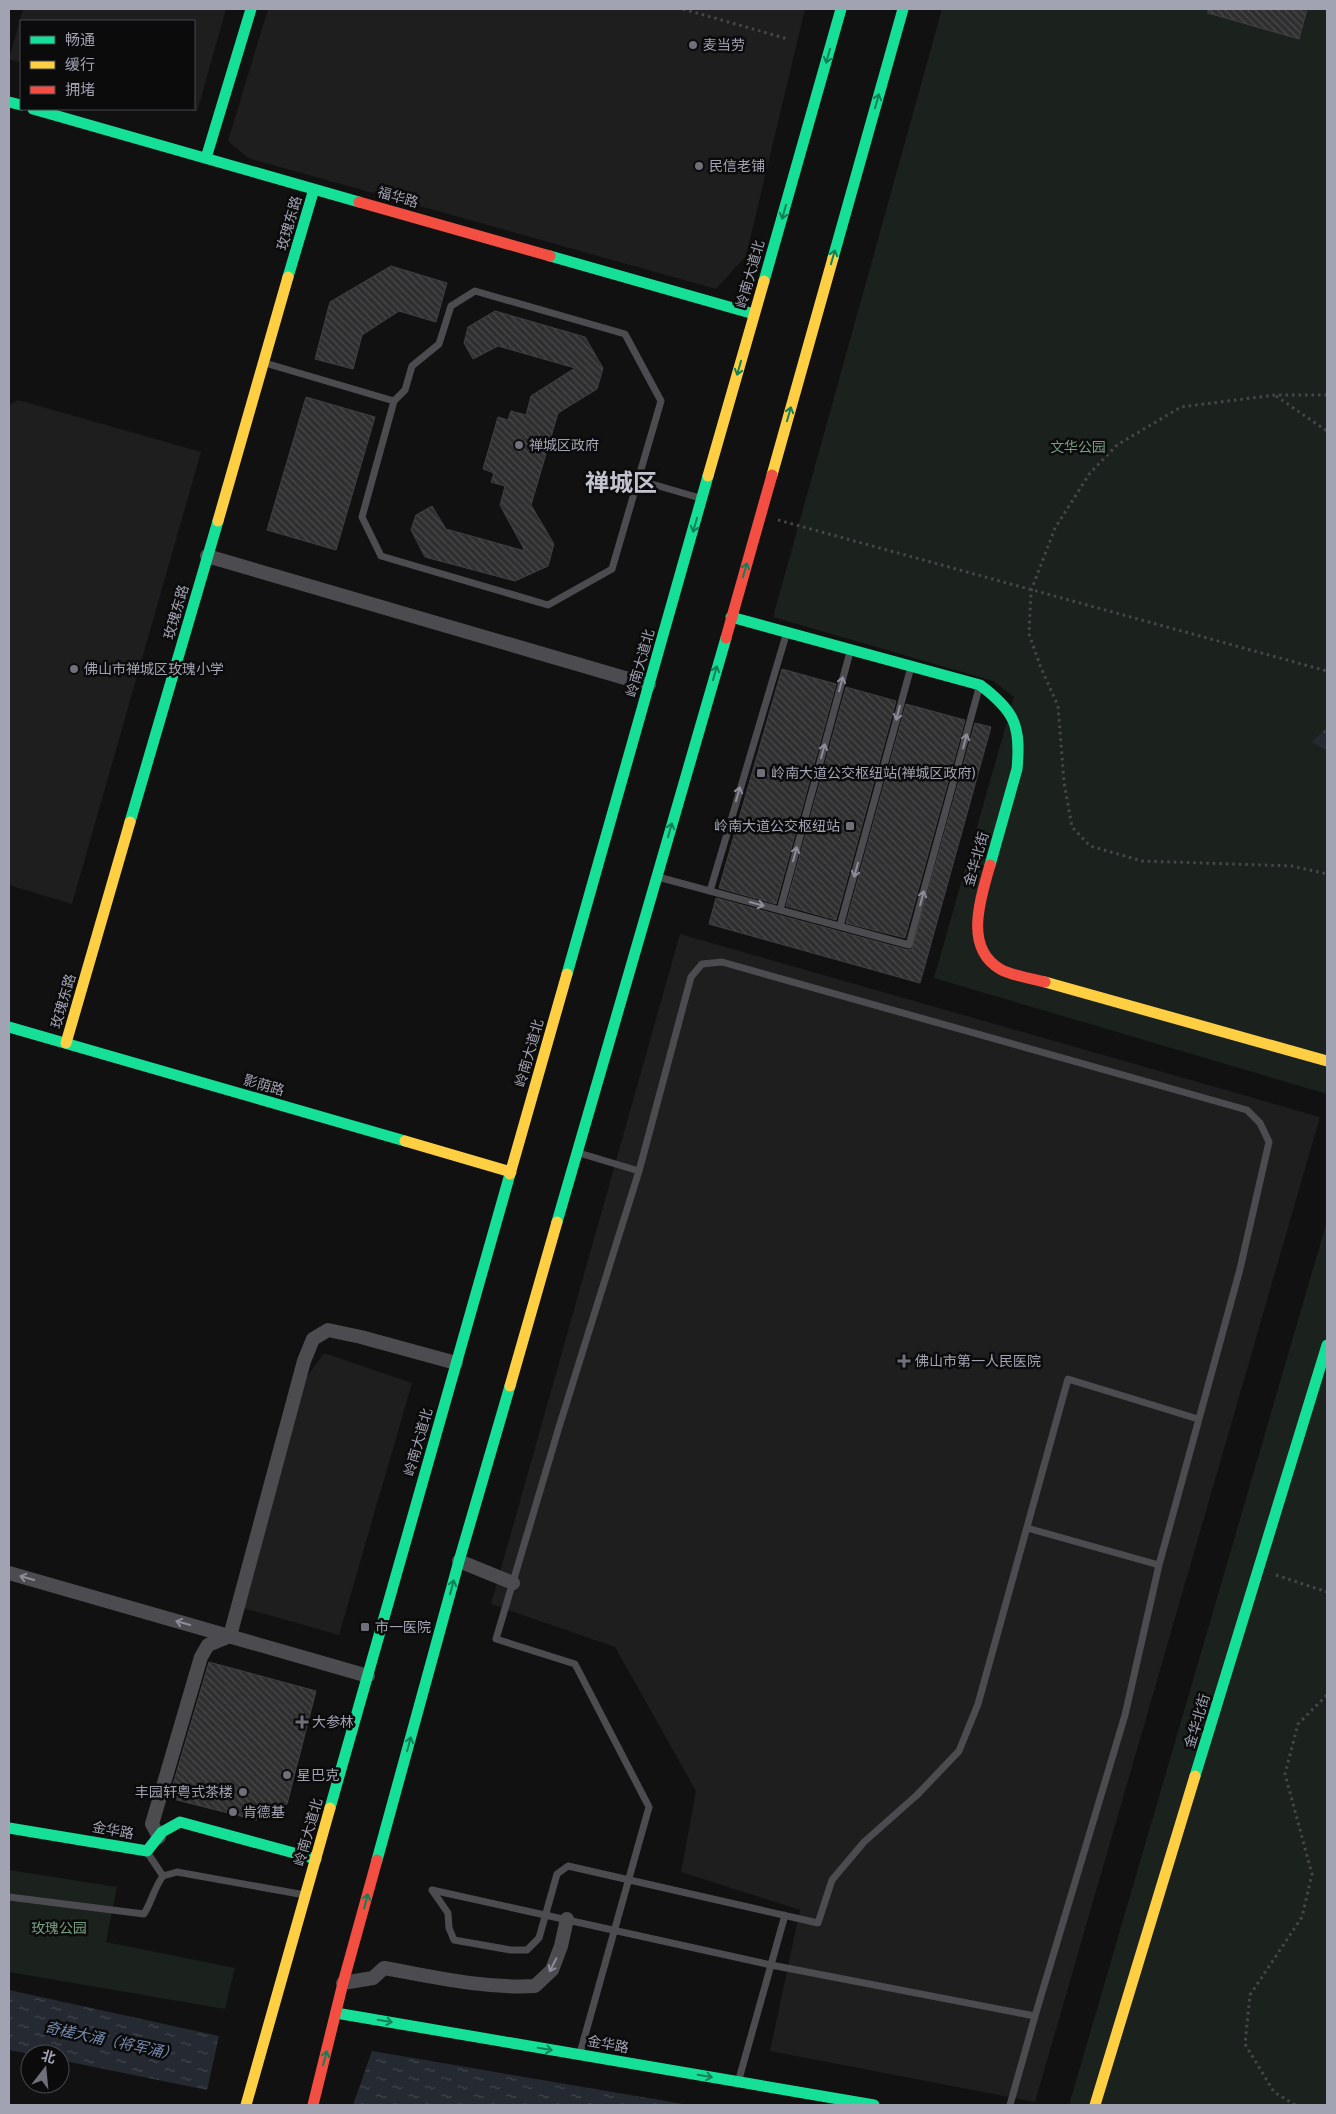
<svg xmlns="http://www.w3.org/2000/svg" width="1336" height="2114" font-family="Cabin,'Noto Sans SC',sans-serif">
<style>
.built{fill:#1e1e1f}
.green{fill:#1b211c}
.water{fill:url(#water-ripples)}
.building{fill:url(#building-back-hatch);stroke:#404044}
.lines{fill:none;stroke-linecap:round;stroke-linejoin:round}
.path{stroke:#47474b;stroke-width:3;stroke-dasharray:2.5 4;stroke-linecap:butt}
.lane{stroke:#4b4b50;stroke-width:7}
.street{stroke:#4b4b50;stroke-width:14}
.fast{stroke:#16e098;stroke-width:11}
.slow{stroke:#ffcf43;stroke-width:11}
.jam{stroke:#f24e42;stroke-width:11}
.oneway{stroke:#118059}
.oneway2{stroke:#8c8d9a}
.poi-dot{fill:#6f707a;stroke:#0b0b0c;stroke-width:2}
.labels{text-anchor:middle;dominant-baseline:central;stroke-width:5;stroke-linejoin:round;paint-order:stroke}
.poi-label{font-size:14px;fill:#a1a3b2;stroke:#0b0b0c;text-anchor:start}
.street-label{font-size:14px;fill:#a1a3b2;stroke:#0b0b0c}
.park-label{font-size:14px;fill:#789e80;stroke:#0b0b0c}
.water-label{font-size:15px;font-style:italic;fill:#778baf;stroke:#0b0b0c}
.town-label{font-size:24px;font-weight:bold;fill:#c2c3cf;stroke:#0b0b0c}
</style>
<defs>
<pattern id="water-ripples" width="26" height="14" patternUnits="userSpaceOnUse" patternTransform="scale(1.25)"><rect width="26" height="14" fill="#252a32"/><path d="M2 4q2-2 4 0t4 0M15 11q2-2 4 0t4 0" fill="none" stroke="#42464d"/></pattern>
<pattern id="building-back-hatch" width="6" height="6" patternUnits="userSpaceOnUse" patternTransform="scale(1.25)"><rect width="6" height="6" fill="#2f2f30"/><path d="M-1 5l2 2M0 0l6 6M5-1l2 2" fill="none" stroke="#4a4a4c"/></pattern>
</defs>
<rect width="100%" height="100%" fill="#111"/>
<path class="built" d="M23,9H226L197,112L185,109H194V21H21V63L9,59Z
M268,9H805L746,256L716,289L248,158L228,141Z
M18,400L201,452L72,904L9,885V405Z
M680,934L1320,1117L1035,2102L770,2051L800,1910L681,1872L696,1791L615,1647L491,1604Z
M324,1353L412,1383L339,1635L243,1608L306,1378Z"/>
<path class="green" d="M942,9H1327V1094L934,978L1014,697L993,681L773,617Z
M1327,1221V2105H1069Z
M9,1870L117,1887L106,1942L235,1968L225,2009L9,1972Z"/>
<path class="water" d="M1327,727V750L1312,742Z
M9,1990L219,2036L207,2090L60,2060V2054H30L9,2050Z
M372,2051L689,2105H353Z"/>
<path class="building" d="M1208,9H1307L1299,39L1208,13Z
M391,266L447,283L436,322L399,311L362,335L353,369L315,359L330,302Z
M495,311L585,337L603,368L597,389L558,413L531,505L554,544L548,566L515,581L425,557L411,530L416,515L432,506L446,529L525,551L500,505L505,486L491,482L494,473L483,469L498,417L508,420L511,411L526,415L531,396L575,368L498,346L473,359L464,343L468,327Z
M306,397L375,417L336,550L267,530Z
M782,669L836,684L776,904L719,888Z
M846,687L896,701L836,920L786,906Z
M906,704L965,720L905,938L846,923Z
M975,723L991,727L920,983L709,924L716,898L908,950L912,949Z
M209,1662L316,1691L287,1804L256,1820L169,1798Z"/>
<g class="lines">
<path class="path" d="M683,9L788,39
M1327,395H1275L1181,407L1117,445L1090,473L1055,528L1031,591L1029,634L1041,668L1058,706L1064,782L1072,827L1090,846L1142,861L1292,866L1327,874
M1276,396L1327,431
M778,520L1327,671
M1276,1575L1327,1592
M1295,2105L1274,2092L1245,2044L1250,1995L1302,1917L1312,1874L1285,1774L1298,1724L1327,1695"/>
<path class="lane" d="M475,291L625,334L661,401L612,569L548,605L381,556L362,517L394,401L405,390L412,366L439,344L451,306Z
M265,363L394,401
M638,480L700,498
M658,877L909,945L979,688
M710,891L786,635
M780,910L850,652
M840,926L911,667
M579,1153L639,1171L691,977L702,964L722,962L1247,1110L1260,1123L1269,1142L1240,1269L1159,1565L1125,1715L1035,2016L1010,2105
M1027,1528L1159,1565
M147,1852L163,1876
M432,1890L448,1913L449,1928L454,1940L511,1950H527L539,1938L557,1874L568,1866L818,1923L832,1880L864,1842L917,1795L959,1751L978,1704L1068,1379L1198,1419
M432,1890L771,1965L1035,2016
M9,1897L144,1914C152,1901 154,1888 163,1876L177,1872L305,1895
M580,2053L649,1807L575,1664L496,1639L559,1427L639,1171
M739,2079L785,1915"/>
<path class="street" d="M207,556L649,685
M459,1561L513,1583
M9,1573L368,1676
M230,1636L304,1361L313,1339L328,1330L361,1337L456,1363
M159,1837L152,1824L201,1657L208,1645L230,1636
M343,1983L373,1978L384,1968C434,1977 485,1989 535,1986L552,1970L561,1946L567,1919"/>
<path class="fast" d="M9,102L21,105
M33,109L359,202
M206,158L251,9
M550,256L754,314
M833,258L903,9
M288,277L314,189
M764,281L841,9
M731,617L980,685C1015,711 1021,726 1017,769L990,865
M130,822L218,521
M567,974L708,476
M9,1027L405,1141
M557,1222L726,638
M1195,1776L1327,1345
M330,1808L510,1174
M9,1828L147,1851L162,1832L180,1822L316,1859
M377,1860L459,1561L510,1386
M336,2013L874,2105"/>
<path class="slow" d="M772,475L833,258
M708,476L764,281
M218,521L288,277
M1045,982L1327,1061
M66,1043L130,822
M405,1141L511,1172
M510,1174L567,974
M510,1386L557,1222
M246,2105L330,1808
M1095,2105L1195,1776"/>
<path class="jam" d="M359,202L550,256
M726,638L772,475
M990,865C981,898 963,947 1000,969C1012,976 1031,978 1045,982
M313,2105L343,1983L377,1860"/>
</g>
<defs><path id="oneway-shaft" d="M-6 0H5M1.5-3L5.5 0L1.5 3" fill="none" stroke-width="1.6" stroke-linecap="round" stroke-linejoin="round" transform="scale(1.25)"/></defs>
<g class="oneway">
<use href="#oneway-shaft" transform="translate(828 56) rotate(106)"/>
<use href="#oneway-shaft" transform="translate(877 101) rotate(-74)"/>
<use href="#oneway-shaft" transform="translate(784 212) rotate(106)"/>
<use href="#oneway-shaft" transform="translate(833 257) rotate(-74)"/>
<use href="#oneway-shaft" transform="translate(739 368) rotate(106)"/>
<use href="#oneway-shaft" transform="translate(789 414) rotate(-74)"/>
<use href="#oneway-shaft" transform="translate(695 525) rotate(106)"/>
<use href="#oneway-shaft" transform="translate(745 570) rotate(-74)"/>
<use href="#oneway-shaft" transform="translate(715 673) rotate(-74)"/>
<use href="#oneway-shaft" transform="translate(670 830) rotate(-74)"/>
<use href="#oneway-shaft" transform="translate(452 1587) rotate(-75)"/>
<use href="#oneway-shaft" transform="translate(409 1744) rotate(-75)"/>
<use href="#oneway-shaft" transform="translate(366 1901) rotate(-75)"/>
<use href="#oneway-shaft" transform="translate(385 2021) rotate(10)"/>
<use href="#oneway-shaft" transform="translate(545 2049) rotate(10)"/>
<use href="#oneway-shaft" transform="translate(325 2058) rotate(-75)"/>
<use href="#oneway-shaft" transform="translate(705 2076) rotate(10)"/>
</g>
<g class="oneway2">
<use href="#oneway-shaft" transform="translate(841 684) rotate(-75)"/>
<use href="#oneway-shaft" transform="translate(898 713) rotate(105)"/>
<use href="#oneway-shaft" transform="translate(965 741) rotate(-75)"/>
<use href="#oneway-shaft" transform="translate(823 751) rotate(-75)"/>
<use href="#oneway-shaft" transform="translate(738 794) rotate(-74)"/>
<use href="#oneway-shaft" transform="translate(795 854) rotate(-75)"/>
<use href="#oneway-shaft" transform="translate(856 870) rotate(105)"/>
<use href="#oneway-shaft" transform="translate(922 898) rotate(-75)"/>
<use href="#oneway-shaft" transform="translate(757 904) rotate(15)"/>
<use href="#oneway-shaft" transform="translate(27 1578) rotate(-164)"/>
<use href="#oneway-shaft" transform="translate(183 1623) rotate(-164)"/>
<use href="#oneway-shaft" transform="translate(553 1965) rotate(117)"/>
</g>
<g class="poi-dot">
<circle cx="693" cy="45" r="5"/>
<circle cx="699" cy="166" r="5"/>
<circle cx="519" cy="445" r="5"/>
<circle cx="74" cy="669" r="5"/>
<rect x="756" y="768" width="10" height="10" rx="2.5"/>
<rect x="845" y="821" width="10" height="10" rx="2.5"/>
<path d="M901.5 1353.5h5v5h5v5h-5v5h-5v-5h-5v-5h5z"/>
<rect x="360" y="1622" width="10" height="10" rx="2.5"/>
<path d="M299.5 1714.5h5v5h5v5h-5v5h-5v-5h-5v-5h5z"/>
<circle cx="287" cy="1775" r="5"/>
<circle cx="243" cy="1792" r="5"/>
<circle cx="233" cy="1812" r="5"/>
</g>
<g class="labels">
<g class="poi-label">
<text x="703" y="45">麦当劳</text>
<text x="709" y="166">民信老铺</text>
<text x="529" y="445">禅城区政府</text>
<text x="84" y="669">佛山市禅城区玫瑰小学</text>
<text x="771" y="773">岭南大道公交枢纽站(禅城区政府)</text>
<text x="840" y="826" text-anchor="end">岭南大道公交枢纽站</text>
<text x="915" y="1361">佛山市第一人民医院</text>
<text x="375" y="1627">市一医院</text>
<text x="312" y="1722">大参林</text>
<text x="297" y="1775">星巴克</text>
<text x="233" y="1792" text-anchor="end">丰园轩粤式茶楼</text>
<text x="243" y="1812">肯德基</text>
</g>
<g class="street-label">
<text transform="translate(398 197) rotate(16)">福华路</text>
<text transform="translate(289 223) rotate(-74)">玫瑰东路</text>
<text transform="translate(750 274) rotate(-74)">岭南大道北</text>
<text transform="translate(176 612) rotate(-74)">玫瑰东路</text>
<text transform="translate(640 663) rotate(-74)">岭南大道北</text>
<text transform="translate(976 859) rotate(-74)">金华北街</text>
<text transform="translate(63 1001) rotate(-74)">玫瑰东路</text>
<text transform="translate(529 1053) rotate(-74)">岭南大道北</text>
<text transform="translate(264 1085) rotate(16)">影荫路</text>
<text transform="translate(418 1442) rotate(-74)">岭南大道北</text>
<text transform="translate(1197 1721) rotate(-73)">金华北街</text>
<text transform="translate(113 1830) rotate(10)">金华路</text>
<text transform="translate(308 1832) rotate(-74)">岭南大道北</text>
<text transform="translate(608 2044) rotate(10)">金华路</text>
</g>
<g class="park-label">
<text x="1078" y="447">文华公园</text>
<text x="59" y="1928">玫瑰公园</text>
</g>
<g class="water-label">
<text transform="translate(111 2041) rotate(12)">奇槎大涌（将军涌）</text>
</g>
<g class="town-label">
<text x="621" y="482">禅城区</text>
</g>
</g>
<rect width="1336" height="2114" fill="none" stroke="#a1a3b2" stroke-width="20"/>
<rect x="20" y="20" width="175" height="90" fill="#0b0b0c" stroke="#47484e"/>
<rect x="30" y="36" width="25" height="8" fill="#16e098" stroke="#47484e"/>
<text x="65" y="45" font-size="15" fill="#a1a3b2">畅通</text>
<rect x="30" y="61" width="25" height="8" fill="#ffcf43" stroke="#47484e"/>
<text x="65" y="70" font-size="15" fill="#a1a3b2">缓行</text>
<rect x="30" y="86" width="25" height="8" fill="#f24e42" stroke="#47484e"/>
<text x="65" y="95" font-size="15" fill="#a1a3b2">拥堵</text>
<g transform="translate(45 2069) rotate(16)"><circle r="24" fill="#0b0b0c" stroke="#47484e"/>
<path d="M0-4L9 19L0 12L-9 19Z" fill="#6f707a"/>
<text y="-8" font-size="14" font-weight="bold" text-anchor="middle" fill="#a1a3b2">北</text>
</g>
</svg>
